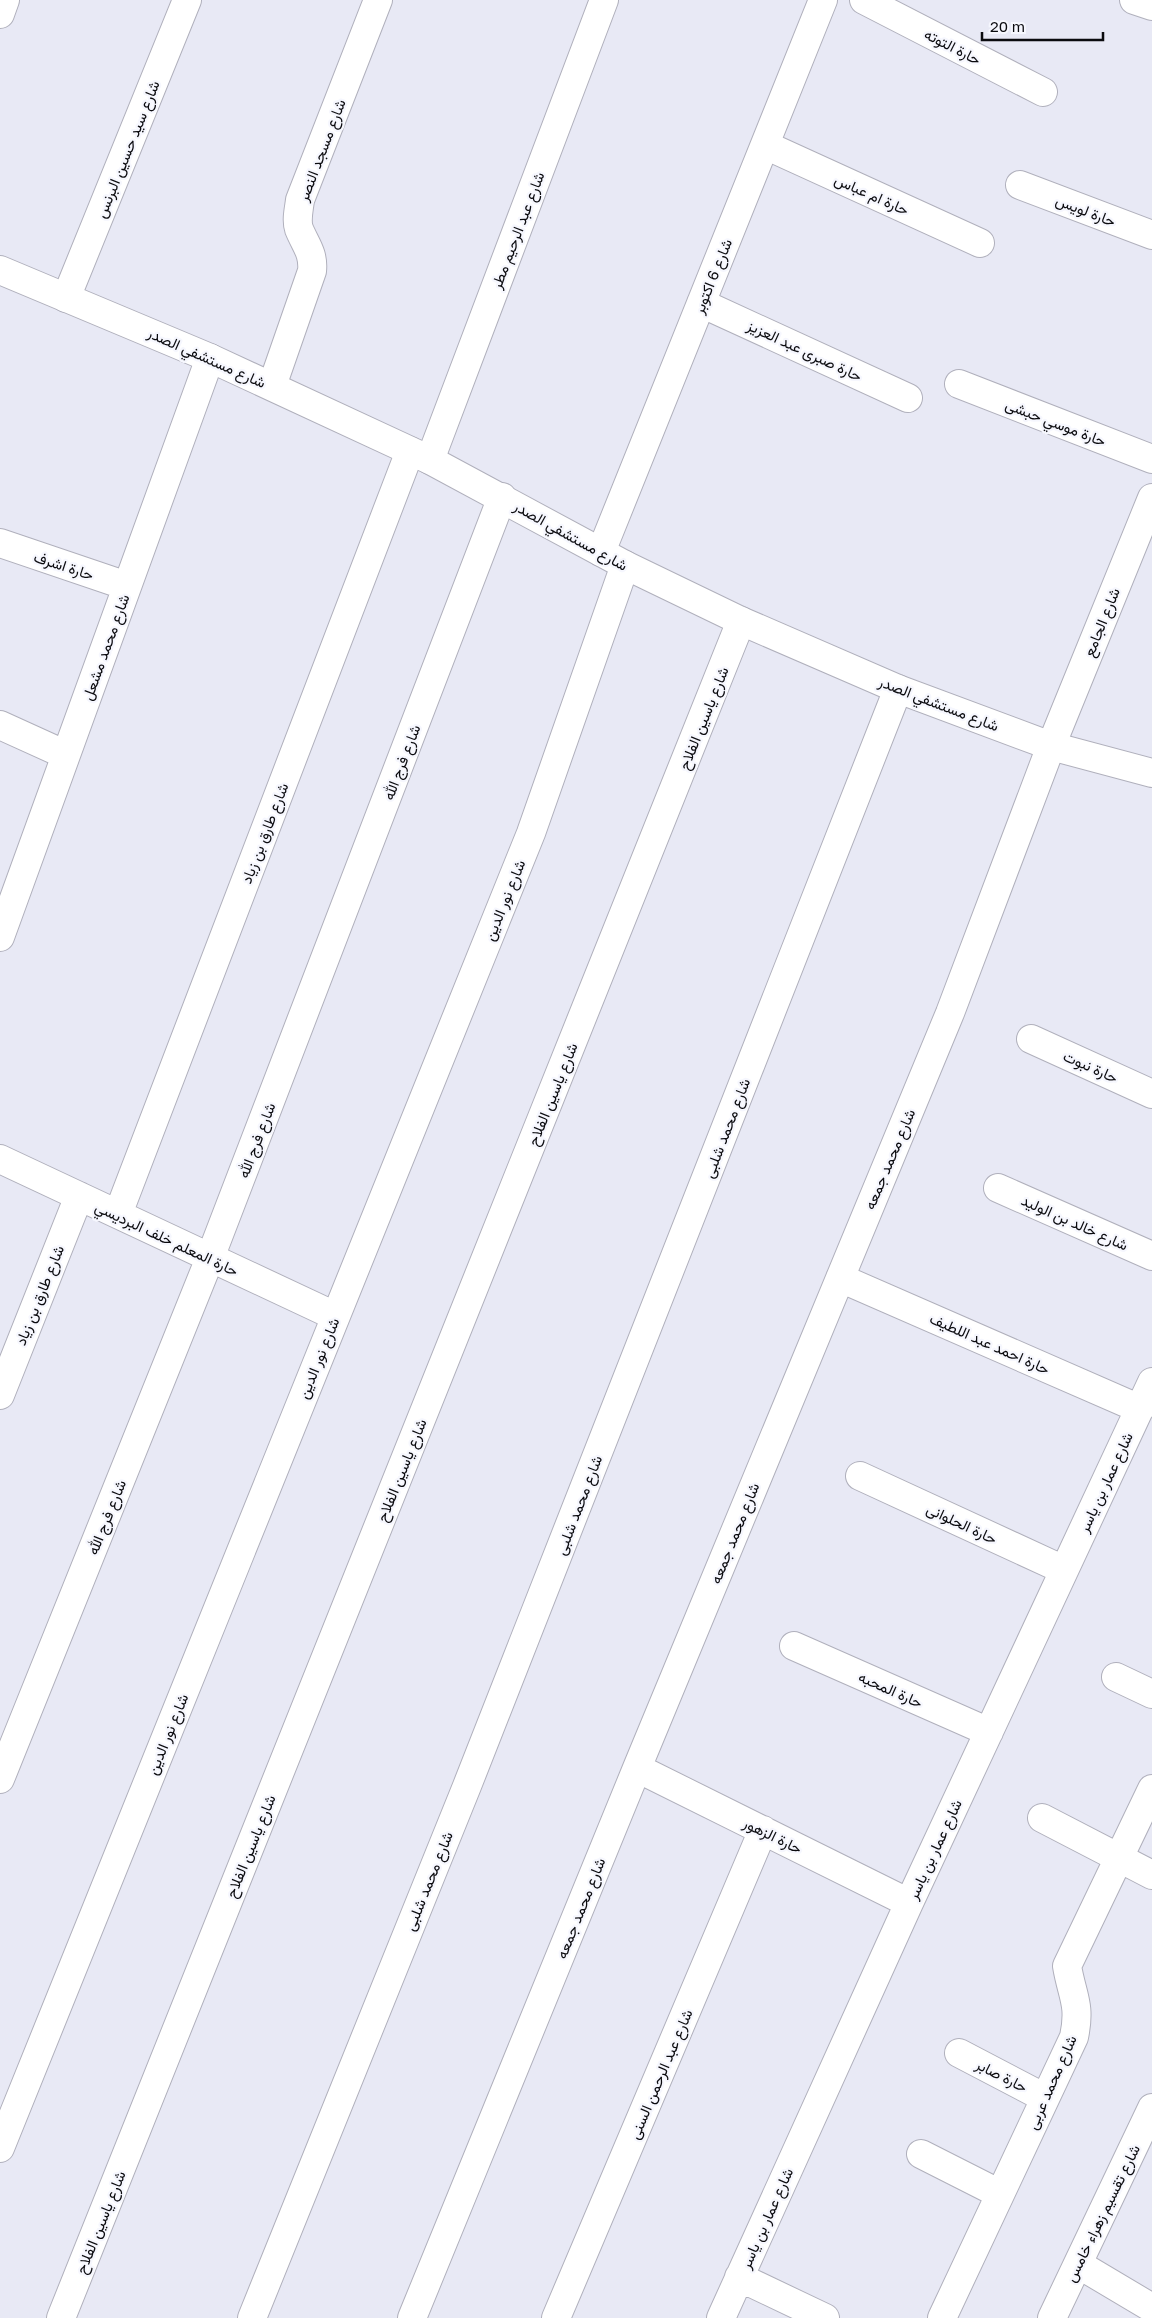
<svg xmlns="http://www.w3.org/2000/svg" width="1152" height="2318" font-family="'Golos Text',Vazirmatn,sans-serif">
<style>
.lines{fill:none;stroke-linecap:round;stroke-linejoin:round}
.street-casing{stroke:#b0b0bc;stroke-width:30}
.secondary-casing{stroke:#b0b0bc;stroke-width:30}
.street{stroke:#fff;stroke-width:28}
.secondary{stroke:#fff;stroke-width:28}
.labels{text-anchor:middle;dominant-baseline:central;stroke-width:4.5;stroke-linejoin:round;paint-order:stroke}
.street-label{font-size:15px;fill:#0b0b0f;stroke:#f6f7fe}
</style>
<rect width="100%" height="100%" fill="#e8e9f5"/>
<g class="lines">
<defs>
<path id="street" d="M864,0L1043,92
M1134,0L1152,6
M0,14L5,0
M765,145L980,243
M1020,185L1152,235
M66,298L187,0
M701,303L908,398
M959,384L1152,459
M272,386L312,271C314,253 305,244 299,229C296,220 299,209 300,200L378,0
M430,460L604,0
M0,543L127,586
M601,552L823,0
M0,725L66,755
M0,937L210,358
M1031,1039L1152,1094
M0,1159L335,1316
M998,1188L1152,1256
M118,1214L410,451
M840,1278L1140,1409
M0,1395L79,1196
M860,1476L1064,1570
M794,1646L989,1732
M1116,1677L1152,1694
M637,1768L909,1903
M0,1779L210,1258L502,497
M1042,1818L1152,1875
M959,2053L1045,2098
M0,2148L531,833L625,565
M921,2154L1000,2194
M1078,2264L1152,2308
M739,2277L825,2318
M61,2318L741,621
M252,2318L467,1786L898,689
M412,2318L637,1768L950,1013L1051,746L1152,498
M556,2318L763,1830
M721,2318L909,1903L1152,1382
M942,2318L1074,2037C1081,2004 1072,1996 1067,1966L1152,1789
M1052,2318L1152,2108"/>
<path id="secondary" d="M0,270L210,358L430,460L625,565L741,621L898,689L1051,746L1152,773"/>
</defs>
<use href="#street" class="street-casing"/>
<use href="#secondary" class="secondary-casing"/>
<use href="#street" class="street"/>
<use href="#secondary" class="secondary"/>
</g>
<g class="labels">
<g class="street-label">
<text transform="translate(953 46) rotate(27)">حارة التوته</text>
<text transform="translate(127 149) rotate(-68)">شارع سيد حسين البرنس</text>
<text transform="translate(321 150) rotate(-69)">شارع مسجد النصر</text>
<text transform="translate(872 194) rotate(24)">حارة ام عباس</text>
<text transform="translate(1086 210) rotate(21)">حارة لويس</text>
<text transform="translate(517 230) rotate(-69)">شارع عبد الرحيم مطر</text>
<text transform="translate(712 276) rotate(-68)">شارع 6 اكتوبر</text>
<text transform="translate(805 350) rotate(25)">حارة صبرى عبد العزيز</text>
<text transform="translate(207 357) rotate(24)">شارع مستشفي الصدر</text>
<text transform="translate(1056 422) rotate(21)">حارة موسي حبشى</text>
<text transform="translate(571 535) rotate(29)">شارع مستشفي الصدر</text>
<text transform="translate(64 565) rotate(18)">حارة اشرف</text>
<text transform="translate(1101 622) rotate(-68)">شارع الجامع</text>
<text transform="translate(105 647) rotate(-70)">شارع محمد مشعل</text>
<text transform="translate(939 703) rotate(21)">شارع مستشفي الصدر</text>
<text transform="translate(703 718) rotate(-68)">شارع ياسين الفلاح</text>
<text transform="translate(401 762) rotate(-69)">شارع فرج الله</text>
<text transform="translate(264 833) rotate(-69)">شارع طارق بن زياد</text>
<text transform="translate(504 900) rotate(-68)">شارع نور الدين</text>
<text transform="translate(1091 1066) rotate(24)">حارة نبوت</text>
<text transform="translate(552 1094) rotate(-68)">شارع ياسين الفلاح</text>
<text transform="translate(726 1128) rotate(-69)">شارع محمد شلبى</text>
<text transform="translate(256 1140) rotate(-69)">شارع فرج الله</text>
<text transform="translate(889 1159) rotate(-67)">شارع محمد جمعه</text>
<text transform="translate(1075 1222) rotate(24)">شارع خالد بن الوليد</text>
<text transform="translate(167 1238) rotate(25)">حارة المعلم خلف البرديسي</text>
<text transform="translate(39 1295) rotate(-68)">شارع طارق بن زياد</text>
<text transform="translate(990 1343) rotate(24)">حارة احمد عبد اللطيف</text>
<text transform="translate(318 1358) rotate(-68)">شارع نور الدين</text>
<text transform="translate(401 1470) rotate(-68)">شارع ياسين الفلاح</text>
<text transform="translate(1105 1482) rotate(-65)">شارع عمار بن ياسر</text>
<text transform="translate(578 1505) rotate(-69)">شارع محمد شلبى</text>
<text transform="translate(106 1517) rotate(-68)">شارع فرج الله</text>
<text transform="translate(962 1523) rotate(25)">حارة الحلوانى</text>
<text transform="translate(734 1533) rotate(-68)">شارع محمد جمعه</text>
<text transform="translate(891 1689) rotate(24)">حارة المحبه</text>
<text transform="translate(167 1734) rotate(-68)">شارع نور الدين</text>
<text transform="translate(773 1835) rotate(26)">حارة الزهور</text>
<text transform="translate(250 1846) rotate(-68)">شارع ياسين الفلاح</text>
<text transform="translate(934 1849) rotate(-65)">شارع عمار بن ياسر</text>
<text transform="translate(428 1881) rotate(-68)">شارع محمد شلبى</text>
<text transform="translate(580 1908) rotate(-68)">شارع محمد جمعه</text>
<text transform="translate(660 2074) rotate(-67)">شارع عبد الرحمن السنى</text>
<text transform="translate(1002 2075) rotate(27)">حارة صابر</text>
<text transform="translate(1051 2082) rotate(-66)">شارع محمد عربى</text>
<text transform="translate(1102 2213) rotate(-64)">شارع تقسيم زهراء خامس</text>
<text transform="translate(766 2218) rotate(-66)">شارع عمار بن ياسر</text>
<text transform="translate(100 2222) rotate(-68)">شارع ياسين الفلاح</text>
</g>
</g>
<path d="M982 32v8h121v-8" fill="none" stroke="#0b0b0f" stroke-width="2.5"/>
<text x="990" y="32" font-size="15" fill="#0b0b0f" stroke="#f6f7fe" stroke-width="4" paint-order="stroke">20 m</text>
</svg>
